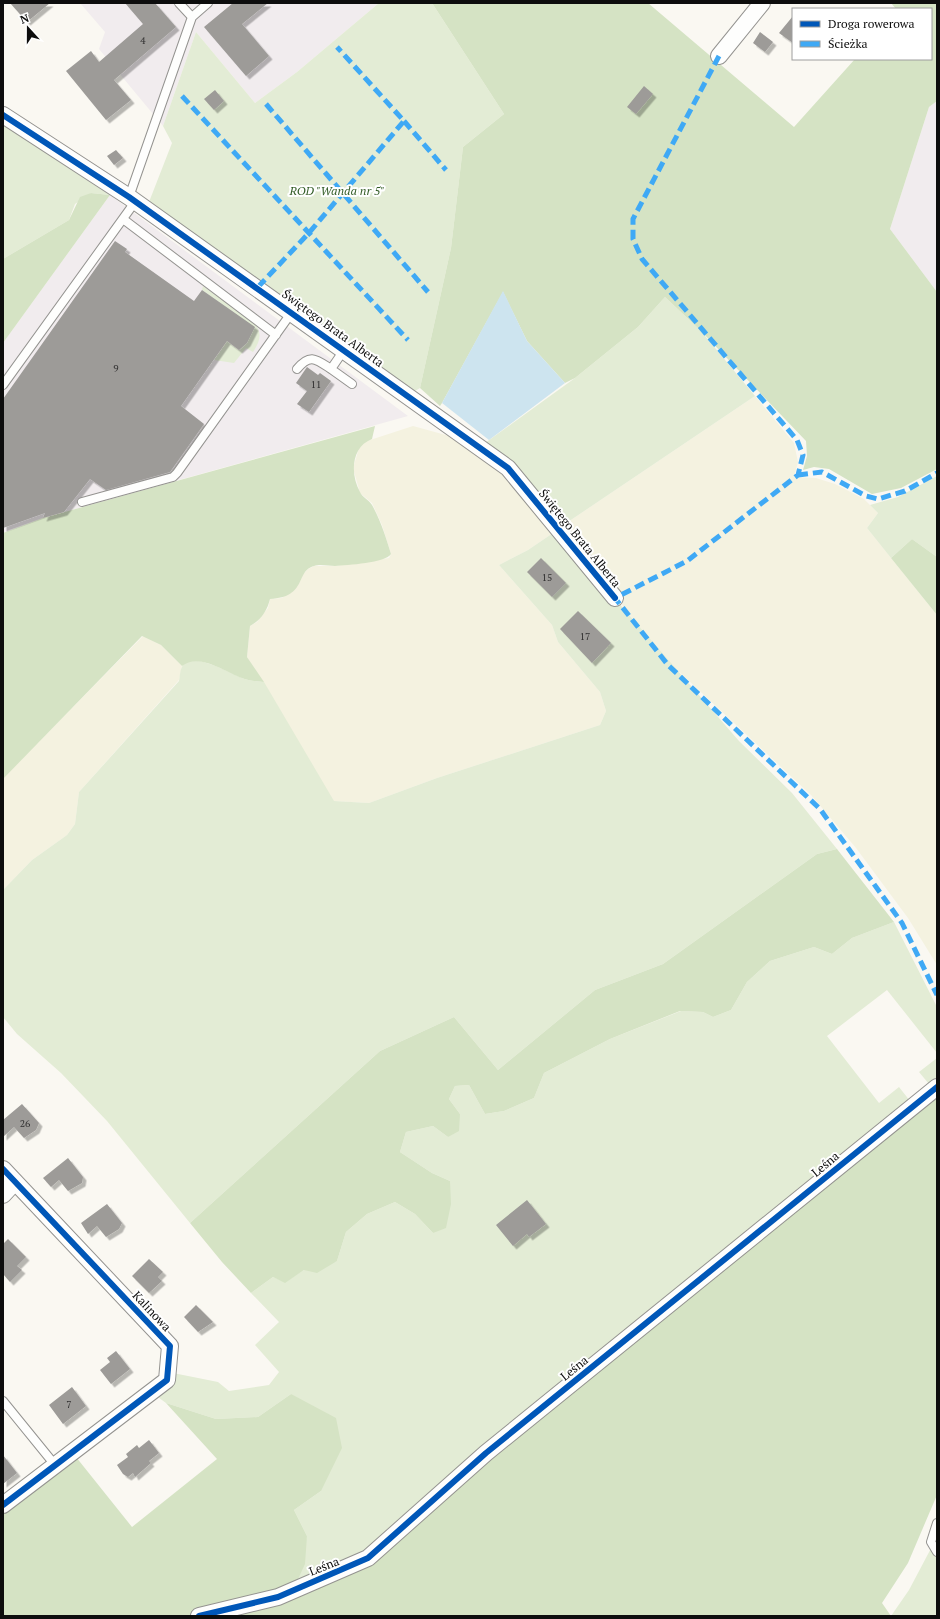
<svg xmlns="http://www.w3.org/2000/svg" width="940" height="1619" font-family="'PT Serif',serif">
<style>
.industrial{fill:#f1ecee}
.farmland{fill:#f4f2e0}
.green{fill:#e3ecd5}
.forest{fill:#d5e3c4}
.water{fill:#cde4ef}
.building{fill:#9d9b98;filter:url(#shadow)}
.lines{fill:none;stroke-linecap:round;stroke-linejoin:round}
.lane-casing{stroke:#949390;stroke-width:10}
.street-casing{stroke:#949390;stroke-width:18}
.lane{stroke:#fefefd;stroke-width:8}
.street{stroke:#fefefd;stroke-width:16}
.quiet{stroke:#3fa9f5;stroke-width:5;stroke-dasharray:10 5;stroke-linecap:butt}
.cycleway-casing{stroke:#fff;stroke-width:8}
.cycleway{stroke:#0057b8;stroke-width:6}
.labels{text-anchor:middle;dominant-baseline:central;stroke-width:4;stroke-linejoin:round;paint-order:stroke}
.number-label{font-size:10px;fill:#313030}
.park-label{font-size:12px;font-style:italic;fill:#325c26;stroke:#fff}
.street-label{font-size:12px;fill:#0d0d0d;stroke:#fff}
</style>
<defs>
<filter id="shadow"><feDropShadow dx="3.5" dy="3.5" stdDeviation="0" flood-color="#0004"/></filter>
</defs>
<rect width="100%" height="100%" fill="#faf8f2"/>
<path class="industrial" d="M80,3H379L297,72L255,103L196,32L163,126L99,49L105,32Z
M937,101V292L890,229L929,107Z
M110,195L408,416L43,518L3,533V343Z"/>
<path class="farmland" d="M755,396L794,443L798,462L794,477L816,478L835,484L864,499L878,513L867,528L937,615V965L908,918L856,848L811,795L658,652L562,526Z
M413,426L453,437L510,476L556,531L528,550L499,565L552,625L558,642L600,692L606,711L600,725L437,778L369,803L333,801L247,657L250,626L257,622L268,608L270,599L282,598L308,569L314,566H335L389,558L391,554L382,525L372,503L360,493L353,468L359,448L364,442Z
M143,636L161,645L182,666L179,680L79,792L75,824L67,835L32,860L3,890V778Z"/>
<path class="green" d="M379,3H432L504,114L463,147L451,248L420,388L415,391L149,202L172,143L163,126L196,32L255,103L297,72Z
M3,125L110,195L91,193L75,204L69,220L3,259Z
M203,286L254,323C263,333 260,341 253,352L246,348L234,363L214,360L227,341L239,350L247,343L254,327L202,290Z
M665,297L701,331L755,396L562,526L485,443L575,378L638,327Z
M937,476V557L912,539L891,558L867,528L878,513L870,505L898,497Z
M556,531L739,741L792,793L837,849L817,854L663,964L595,990L498,1070L454,1017L380,1051L190,1223L107,1121L61,1073L17,1034L3,1017V890L32,860L67,835L75,824L79,792L179,681C180,676 180,669 183,665C194,652 230,673 242,678C248,681 257,681 264,682L334,801L369,803L437,778L600,725L606,711L600,692L558,642L552,625L499,565L528,550Z
M894,922L937,1007V1053L887,990L827,1036L879,1103L899,1087L914,1106L368,1558L293,1590L307,1536L294,1510L321,1491L291,1394L258,1417L216,1419L166,1403L151,1392L168,1372L218,1382L229,1391L269,1385L279,1372L255,1345L279,1322L251,1293L273,1277L285,1282L304,1270L337,1261L346,1232L367,1214L395,1202L415,1214L433,1233L450,1181L432,1173L400,1152L406,1132L433,1126L448,1137L460,1114L449,1099L455,1086L469,1085L485,1114L504,1111L534,1098L544,1073L610,1039L681,1011L703,1012L713,1017L731,1010L747,982L770,961L814,947L832,954L852,938Z
M937,1058V1078L929,1084L919,1072Z
M937,1537V1616H891L909,1590Z"/>
<path class="forest" d="M432,3H648L794,127L855,59H931V9H896L891,3H937V101L929,107L890,229L937,292V469L901,488L872,494L829,469L814,467L803,470L807,456L806,441L701,331L665,297L638,327L575,378L565,383L527,341L503,292L442,403L440,406L420,388L451,248L463,147L504,114Z
M91,193L110,195L3,343V259L69,220L80,197Z
M375,426L372,439C351,447 350,474 360,492C362,497 369,500 372,505C381,521 386,538 391,554C386,563 347,565 335,566C329,566 320,564 314,566C295,571 308,597 270,599C267,611 261,620 250,626L247,657L264,682C257,681 248,681 242,678C226,672 198,652 182,666L161,645L142,636L3,779V533L43,518Z
M912,539L937,557V615L891,558Z
M837,849L894,922L852,938L832,954L814,947L770,961L747,982L731,1010L713,1017L703,1012L680,1011L610,1039L544,1073L534,1098L504,1111L485,1114L469,1085L455,1086L449,1099L460,1114L459,1131L448,1137L433,1126L406,1132L400,1152L432,1173L450,1181L451,1204L446,1228L433,1233L415,1214L395,1202L367,1214L346,1232L337,1261L317,1273L304,1270L285,1283L273,1277L251,1293L222,1262L190,1223L380,1051L454,1017L498,1070L595,990L663,964L817,854Z
M937,1086V1495L908,1563L882,1603L891,1616H3V1505L72,1452L132,1527L217,1459L166,1403L216,1419L258,1417L291,1394L336,1418L342,1448L321,1491L294,1510L307,1536L305,1564L293,1590L368,1558Z"/>
<path class="water" d="M503,291L527,341L565,383L489,440L442,403Z"/>
<path class="building" d="M10,3H50L27,22Z
M125,3H155L176,27L114,80L131,100L106,120L66,71L91,51L99,62L143,24Z
M233,3H268L242,24L269,56L246,76L204,27Z
M793,16V43L779,33Z
M760,32L773,42L765,52L753,43Z
M644,86L653,94L636,114L627,107Z
M215,90L224,101L214,110L204,99Z
M116,150L123,158L114,165L107,156Z
M115,241L127,249L125,252L194,301L202,290L255,327L247,343L239,350L227,341L181,406L204,424L170,472L106,490L90,479L64,512L43,518L45,513L3,528V399Z
M307,367L318,375L320,373L331,381L309,412L297,404L307,391L296,383Z
M541,558L566,583L552,597L527,572Z
M578,611L611,643L592,663L560,629Z
M22,1104L39,1123L36,1130L24,1138L14,1127L3,1137V1120Z
M68,1158L83,1177L82,1183L68,1191L59,1180L51,1187L43,1178Z
M527,1200L546,1224L529,1237L527,1234L513,1246L496,1225Z
M107,1204L122,1223L119,1229L106,1237L97,1226L88,1234L81,1223Z
M8,1239L26,1257L17,1266L22,1270L10,1282L3,1274V1244Z
M149,1259L163,1272L158,1277L162,1281L149,1293L132,1276Z
M196,1305L213,1322L198,1332L184,1317Z
M116,1351L130,1369L111,1384L100,1370L110,1362L107,1358Z
M72,1387L86,1406L63,1424L49,1405Z
M149,1440L159,1453L149,1461L151,1463L135,1477L133,1473L128,1477L123,1474L117,1465L128,1457L126,1454L137,1445L139,1448Z
M3,1455L17,1473L3,1484Z"/>
<g class="lines">
<defs>
<path id="lane" d="M179,3L192,17L208,3
M129,197L192,17
M123,219L276,335
M344,350L331,369L352,384
M297,369C310,353 316,359 331,369
M3,385L135,202
M82,502L173,477L177,473L292,312
M3,1401L55,1465
M937,1523L931,1542L937,1552"/>
<path id="street" d="M719,56L762,3
M3,115L129,197L508,468L615,598
M3,1169L170,1346L167,1380L3,1505
M3,1195L15,1182
M199,1616L278,1597L368,1558L486,1453L937,1087"/>
</defs>
<use href="#lane" class="lane-casing"/>
<use href="#street" class="street-casing"/>
<use href="#lane" class="lane"/>
<use href="#street" class="street"/>
<path class="quiet" d="M719,56L633,219V239L642,259L797,440L803,455L798,475L687,561L615,598L668,665L820,809L902,923L937,995
M182,96L408,340
M266,104L428,292
M404,121L446,170
M258,287L308,234L404,121L337,47
M798,475L822,472L866,496L878,499L905,491L937,473"/>
<defs>
<path id="cycleway" d="M3,115L129,197L508,468L615,598
M3,1169L170,1346L167,1380L3,1505
M199,1616L278,1597L368,1558L486,1453L937,1087"/>
</defs>
<use href="#cycleway" class="cycleway-casing"/>
<use href="#cycleway" class="cycleway"/>
</g>
<g class="labels">
<g class="number-label">
<text x="143" y="40">4</text>
<text x="116" y="368">9</text>
<text x="316" y="384">11</text>
<text x="547" y="577">15</text>
<text x="585" y="636">17</text>
<text x="25" y="1123">26</text>
<text x="69" y="1404">7</text>
</g>
<g class="park-label">
<text x="337" y="190">ROD "Wanda nr 5"</text>
</g>
<g class="street-label">
<text transform="translate(333 328) rotate(36)">Świętego Brata Alberta</text>
<text transform="translate(580 538) rotate(51)">Świętego Brata Alberta</text>
<text transform="translate(825 1164) rotate(-40)">Leśna</text>
<text transform="translate(152 1311) rotate(47)">Kalinowa</text>
<text transform="translate(574 1368) rotate(-39)">Leśna</text>
<text transform="translate(324 1566) rotate(-22)">Leśna</text>
</g>
</g>
<rect width="940" height="1619" fill="none" stroke="#0d0d0d" stroke-width="8"/>
<rect x="792" y="8" width="140" height="52" fill="#ffffff" stroke="#9e9e9e"/>
<rect x="800" y="21" width="20" height="6" fill="#0057b8" stroke="#9e9e9e"/>
<text x="828" y="28" font-size="12" fill="#0d0d0d">Droga rowerowa</text>
<rect x="800" y="41" width="20" height="6" fill="#3fa9f5" stroke="#9e9e9e"/>
<text x="828" y="48" font-size="12" fill="#0d0d0d">Ścieżka</text>
<g transform="translate(28 28) rotate(339)" stroke="#ffffff" stroke-width="3" paint-order="stroke">
<path d="M0-3L7 15L0 10L-7 15Z" fill="#0d0d0d"/>
<text y="-6" font-size="11" font-weight="bold" text-anchor="middle" fill="#0d0d0d">N</text>
</g>
</svg>
